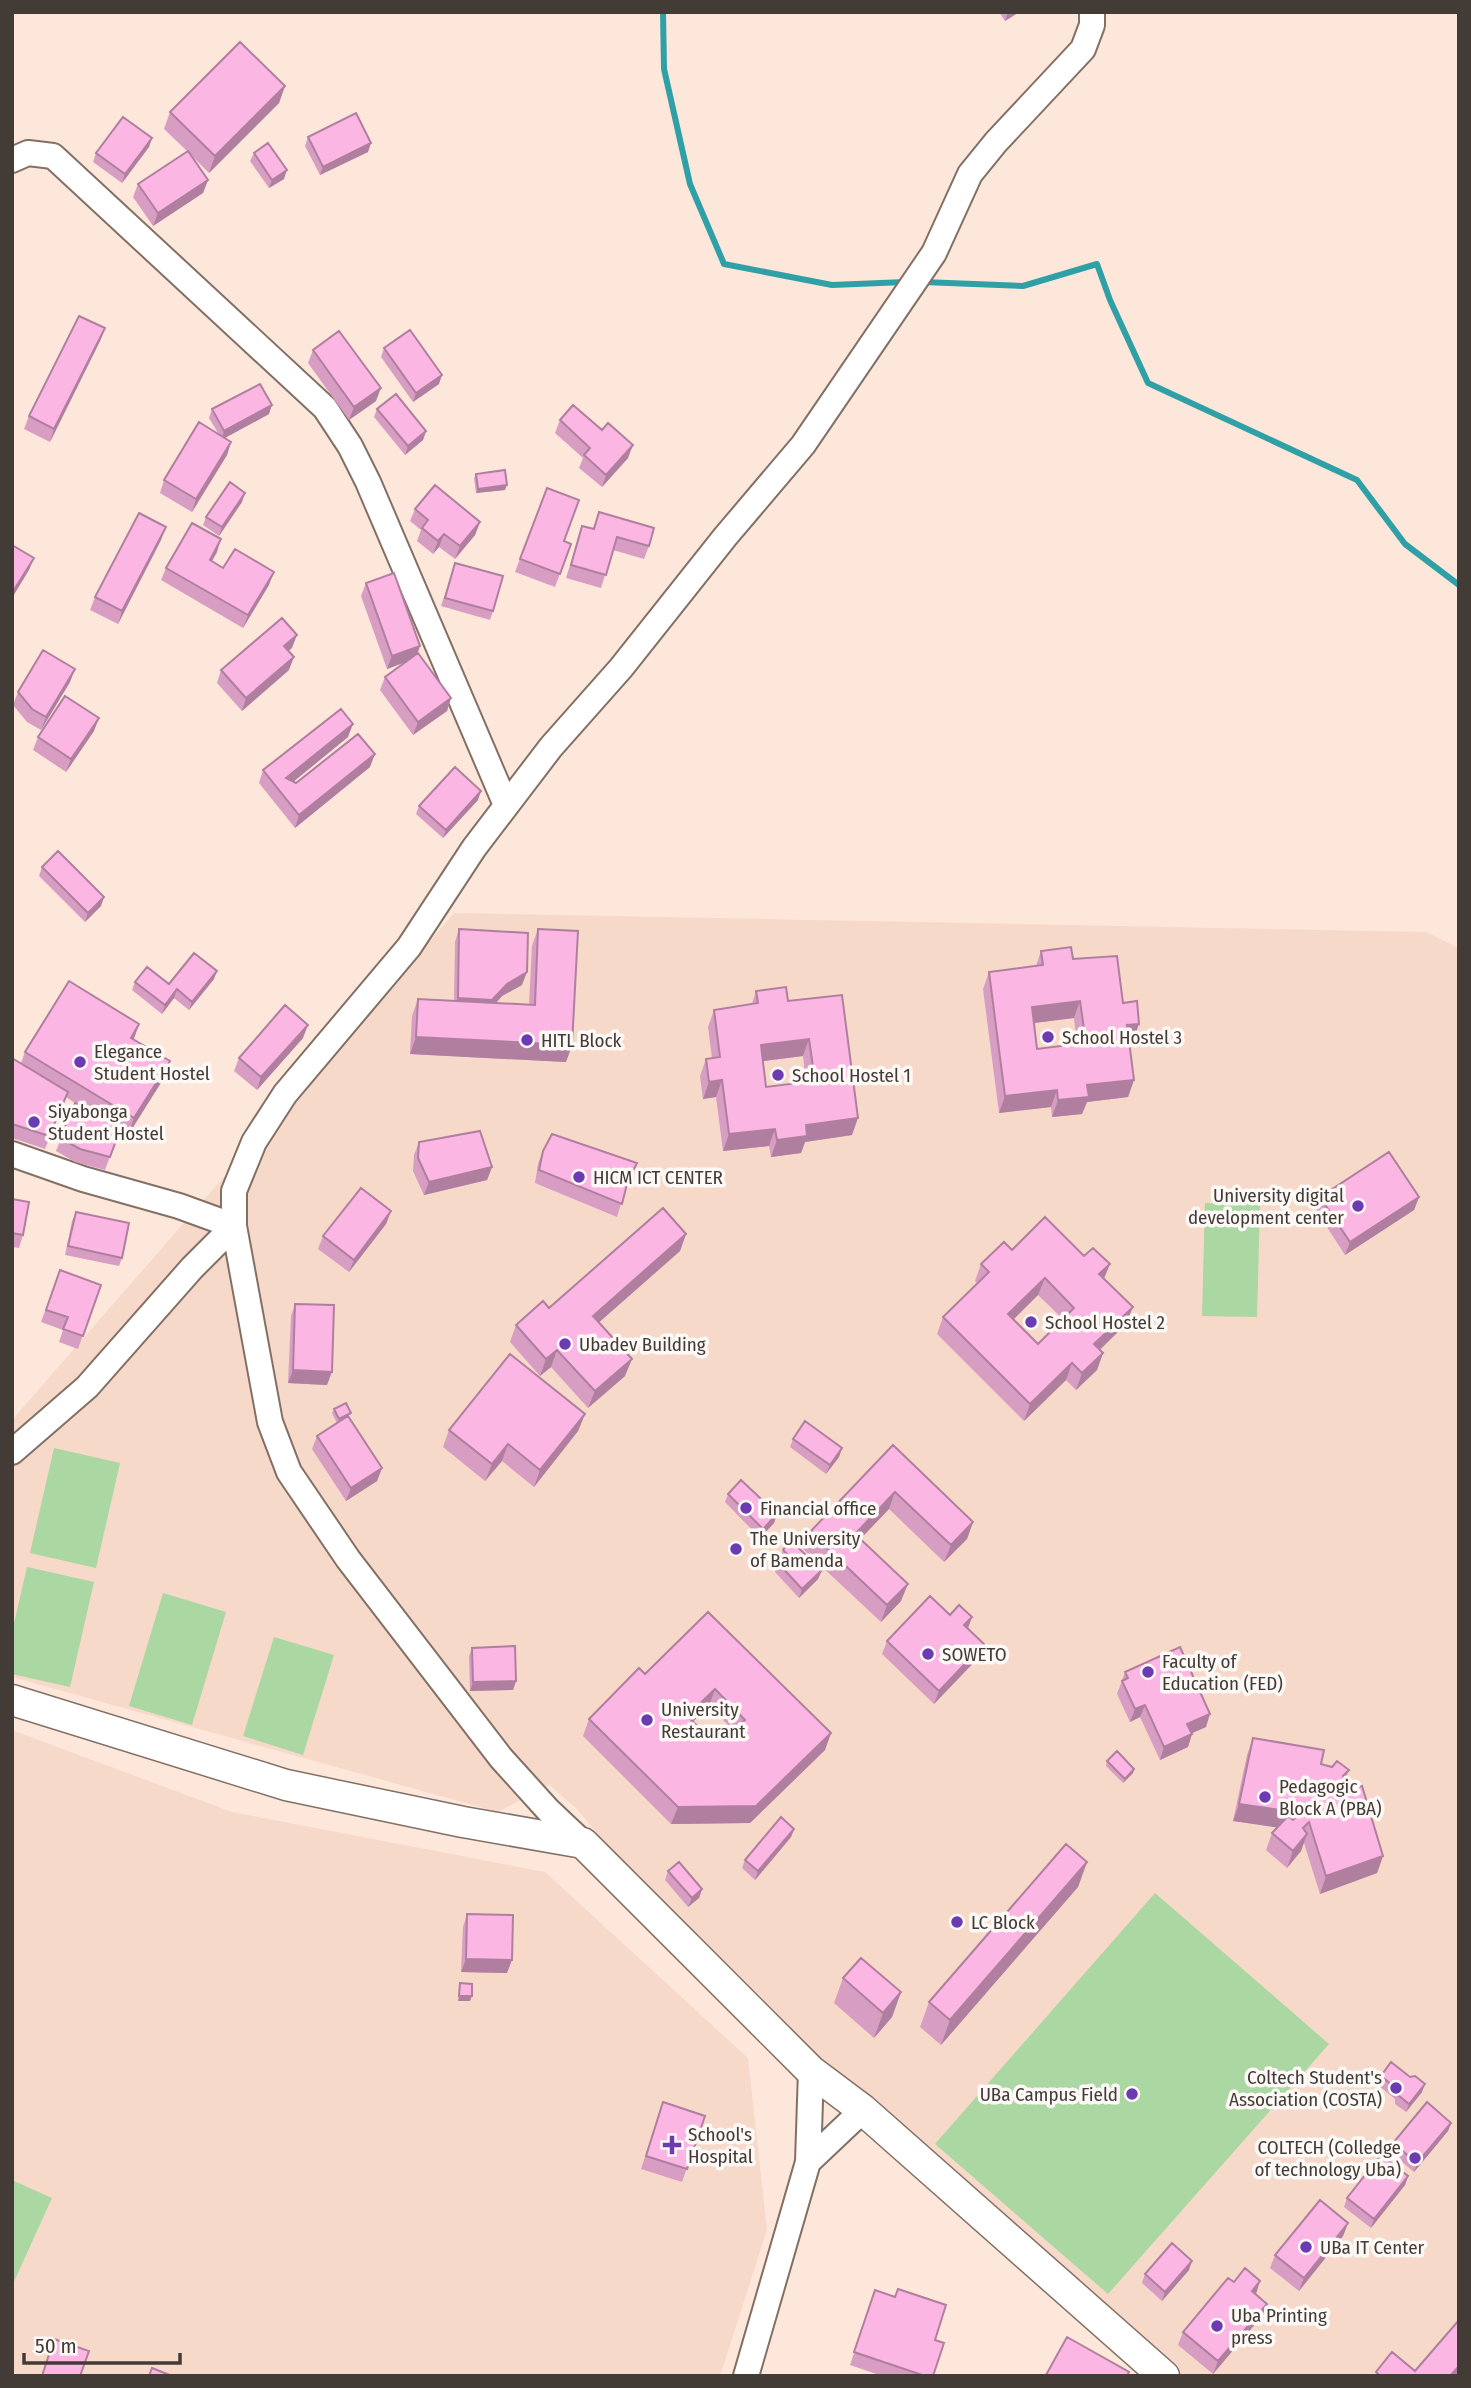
<svg xmlns="http://www.w3.org/2000/svg" width="1471" height="2388" font-family="'Fira Sans Condensed',sans-serif">
<style>
.built{fill:#f6d9c9}
.green{fill:#abd7a2}
.lines{fill:none;stroke-linecap:round;stroke-linejoin:round}
.stream{stroke:#2fa0a6;stroke-width:6}
.minor-casing{stroke:#837065;stroke-width:28}
.tertiary-casing{stroke:#837065;stroke-width:33}
.minor{stroke:#fff;stroke-width:24}
.tertiary{stroke:#fff;stroke-width:30}
.wall{fill:#d89dc3;fill-rule:evenodd}
.shaded-wall{fill:#b07f9f}
.building{fill:#fbb6e3;stroke:#b07f9f;stroke-width:2;fill-rule:evenodd}
.poi-dot{fill:#6c3bb2;stroke:#fdf9f6;stroke-width:2.5}
.labels{text-anchor:middle;dominant-baseline:central;stroke-width:7;stroke-linejoin:round;paint-order:stroke}
.poi-label{font-size:19px;fill:#433b36;stroke:#fdf9f6;text-anchor:start}
</style>
<rect width="100%" height="100%" fill="#fde7db"/>
<path class="built" d="M454,913L1426,932L1459,948V2376H1176L733,1994L576,1808L549,1785L498,1812L12,1677V1420Z
M12,1730L232,1812L545,1872L748,2058L767,2230L720,2376H12Z"/>
<path class="green" d="M1205,1203L1260,1204L1257,1317L1202,1316Z
M54,1448L120,1463L96,1568L30,1553Z
M27,1567L94,1582L70,1687L12,1674V1632Z
M163,1593L226,1612L192,1725L129,1706Z
M274,1637L334,1655L303,1755L243,1736Z
M1155,1893L1329,2044L1108,2294L935,2144Z
M12,2180L52,2198L12,2286Z"/>
<g class="lines">
<path class="stream" d="M663,12L664,69L690,184L724,264L832,285L905,282
M923,282L1023,286L1097,264L1110,300L1148,383L1357,480L1405,544L1459,585"/>
<defs>
<path id="minor" d="M12,160L28,153L53,156L325,408L350,446L368,482L506,805
M12,1154L83,1179L179,1206L234,1226
M12,1452L87,1387L192,1268L234,1226
M583,1843L548,1810L501,1758L348,1559L289,1472L270,1422L234,1226V1191L254,1142L285,1094L409,947L474,848L551,747L621,668L725,537L803,445L934,253L970,174L996,142L1083,49L1092,25V12
M808,2162L863,2110
M746,2376L808,2162L811,2071"/>
<path id="tertiary" d="M12,1700L286,1785L463,1822L583,1843L811,2071L863,2110L1164,2376"/>
</defs>
<use href="#minor" class="minor-casing"/>
<use href="#tertiary" class="tertiary-casing"/>
<use href="#minor" class="minor"/>
<use href="#tertiary" class="tertiary"/>
</g>
<path class="wall" d="M999,12H1019L1005,21Z
M285,86L279,103L209,173L190,154L208,180L203,193L153,226L133,197L138,184L187,151L164,129L170,112Z
M308,137L368,152L320,175L305,146Z
M152,138L149,147L122,183L93,162L96,153Z
M254,153L284,179L269,188L250,161Z
M105,328L100,341L50,442L24,429L29,416Z
M384,348L439,384L413,402L381,357Z
M313,350L376,401L349,420L308,363Z
M212,409L269,414L225,438L231,442L227,455L192,512L160,493L164,480L218,433L209,418Z
M377,409L426,431L423,440L405,455L374,417Z
M560,420L628,458L602,487L579,468L583,458L555,433Z
M476,474L505,490L476,493L474,478Z
M547,488L564,541L571,544L555,587L515,572Z
M242,502L219,536L203,525L206,517Z
M415,509L480,522L475,535L455,559L439,547L433,554L417,541L421,530L410,521Z
M599,512L649,546L644,559L613,550L601,588L566,578L582,526L593,528Z
M161,540L118,624L90,610L95,597Z
M217,552L212,561L223,568L269,585L243,628L161,580L166,568Z
M455,563L493,611L490,620L441,606Z
M366,583L451,698L447,711L413,735L380,690L385,677L406,662L387,669L361,596Z
M292,648L288,651L289,670L242,711L217,683L221,670Z
M70,682L41,730L27,722L13,705L18,692Z
M94,731L66,772L33,750L38,737Z
M348,737L293,782L296,783L370,767L295,828L259,783L263,770Z
M478,800L443,838L416,814L419,806Z
M42,867L101,906L85,922L39,876Z
M459,929L522,985L502,996L496,1003L529,1005L532,946L538,929L572,1045L566,1062L410,1054L412,1016L418,999L454,1001L455,942Z
M1041,951L1073,959L1123,1003L1133,1041H1129L1134,1080L1128,1097L1087,1102L1082,1114L1052,1117L1051,1107L999,1113L983,989L989,972L1036,966ZM1074,1018L1077,1044L1037,1049L1034,1023Z
M214,979L189,1010L174,998L162,1014L132,990L135,982L169,984Z
M756,991L788,1001L842,995L852,1135L805,1142L801,1153L771,1157L769,1146L723,1151L716,1097L703,1099L700,1076L706,1059L712,1058L708,1027L714,1010L752,1004ZM803,1056L806,1082L766,1087L763,1061Z
M139,1024L134,1039L164,1078L128,1135L120,1130L105,1170L75,1162L56,1151L75,1103L66,1097L45,1149L12,1138V1058L21,1063L25,1052Z
M303,1038L257,1090L234,1071L239,1058Z
M419,1142L492,1167L487,1180L424,1195L413,1171L414,1155Z
M543,1151L637,1163L626,1188L617,1217L535,1183L538,1164Z
M1320,1197H1419L1414,1210L1345,1255L1316,1210Z
M12,1199L23,1235L19,1248L12,1247Z
M391,1211L386,1224L349,1272L318,1249L323,1236Z
M76,1212L122,1258L119,1266L65,1255L72,1221Z
M686,1234L680,1251L599,1322L625,1376L588,1408L551,1367L540,1376L510,1342L516,1325Z
M1012,1250L1104,1279L1126,1324L1100,1350L1103,1353L1097,1370L1076,1390L1066,1380L1024,1421L937,1334L943,1317L977,1283L975,1281L981,1264ZM1038,1295L1063,1319L1038,1344L1013,1319Z
M60,1270L101,1285L78,1349L59,1342L63,1330L41,1322Z
M295,1304L327,1385L288,1383L291,1316Z
M334,1409L349,1417L382,1468L377,1481L346,1501L312,1449L317,1436L337,1423L332,1413Z
M585,1414L578,1431L534,1487L502,1461L485,1481L443,1447L449,1430Z
M793,1439L842,1448L839,1457L826,1474L790,1447Z
M893,1445L973,1522L967,1539L944,1562L889,1509L860,1539L901,1601L881,1622L803,1549L810,1532Z
M728,1494L777,1514L774,1523L760,1538L725,1502Z
M783,1550L822,1570L818,1579L799,1598L775,1572L778,1563L781,1560L780,1559Z
M708,1612L831,1733L825,1750L750,1823L671,1824L583,1736L589,1719L645,1674ZM709,1706L734,1731L728,1737L708,1736L693,1722Z
M950,1615L972,1617L968,1629L979,1657L934,1704L882,1654L887,1641Z
M472,1648L516,1681L513,1690L470,1691L469,1656Z
M1125,1672L1206,1727L1192,1733L1188,1747L1160,1760L1140,1717L1130,1722L1117,1694Z
M1253,1738L1321,1764L1349,1770L1345,1781L1348,1789L1383,1856L1377,1873L1320,1894L1304,1843L1301,1851L1287,1868L1266,1850L1272,1833L1277,1827L1233,1821L1247,1755Z
M1107,1761L1133,1773L1123,1783L1106,1766Z
M794,1829L791,1837L755,1880L742,1868L745,1860Z
M1087,1862L1078,1887L941,2045L920,2027L929,2002Z
M668,1871L702,1889L699,1898L688,1907L665,1880Z
M467,1914L507,1973L461,1972L463,1927Z
M843,1978L901,1992L892,2017L874,2038L834,2003Z
M1381,2076L1422,2092L1406,2112L1395,2104V2099L1378,2085Z
M663,2102L705,2116L682,2182L641,2169Z
M1451,2123L1448,2131L1414,2172L1390,2152L1393,2143Z
M1408,2176L1405,2185L1371,2228L1344,2207L1347,2198Z
M1348,2223L1343,2236L1299,2291L1270,2268L1275,2255Z
M1189,2270L1162,2301L1142,2283L1145,2274Z
M1234,2282L1256,2294L1267,2304L1262,2316L1213,2374L1178,2345L1183,2332Z
M875,2290L935,2340L933,2376H882L850,2365Z"/>
<path class="shaded-wall" d="M1008,12H1019L1005,21Z
M285,86L279,103L209,173L215,156Z
M152,138L149,147L122,183L125,174Z
M371,143L368,152L320,175L323,167Z
M287,170L284,179L269,188L272,180Z
M208,180L203,193L153,226L158,213Z
M105,328L100,341L50,442L54,429Z
M442,375L439,384L413,402L416,393Z
M381,388L376,401L349,420L354,407Z
M272,405L269,414L221,440L224,431Z
M426,431L423,440L405,455L408,446Z
M231,442L227,455L192,512L196,499Z
M633,445L628,458L602,487L606,475Z
M507,485L505,490L476,493L478,489Z
M245,493L242,502L219,536L222,527Z
M480,522L475,535L455,559L460,546Z
M166,527L161,540L118,624L122,611Z
M444,534L439,547L433,554L438,541Z
M221,539L217,552L205,573L210,560Z
M34,558L29,570L12,598V593Z
M274,572L269,585L243,628L248,615Z
M297,635L292,648L279,659L284,646Z
M420,646L416,658L387,669L392,656Z
M294,657L289,670L242,711L246,698Z
M75,669L70,682L41,730L46,717Z
M451,698L447,711L413,735L418,722Z
M99,718L94,731L66,772L71,759Z
M353,724L348,737L282,791L286,778Z
M375,754L370,767L295,828L299,815Z
M481,791L478,800L443,838L446,830Z
M104,897L101,906L85,922L88,913Z
M217,971L214,979L189,1010L192,1002Z
M527,972L522,985L502,996L487,1013L453,1011L458,998L507,984Z
M177,989L174,998L162,1014L165,1005Z
M1080,1001L1074,1018L1026,1024L1032,1007Z
M139,1024L133,1041L131,1038Z
M1139,1024L1133,1041L1121,1042L1127,1025Z
M308,1025L303,1038L257,1090L261,1077Z
M416,1037L572,1045L566,1062L410,1054Z
M809,1039L803,1056L755,1062L761,1045Z
M170,1061L164,1078L128,1135L134,1118Z
M722,1080L716,1097L703,1099L709,1082Z
M1134,1080L1128,1097L1087,1102L1082,1114L1052,1117L1058,1100L1087,1085Z
M1057,1090L1051,1107L999,1113L1005,1096Z
M858,1118L852,1135L805,1142L801,1153L771,1157L777,1140L806,1125Z
M775,1129L769,1146L723,1151L729,1134Z
M492,1167L487,1180L424,1195L429,1182Z
M1419,1197L1414,1210L1345,1255L1350,1242Z
M391,1211L386,1224L349,1272L354,1260Z
M686,1234L680,1251L587,1333L593,1316Z
M1110,1264L1103,1281L1099,1274Z
M1045,1278L1038,1295L1002,1331L1008,1314Z
M1133,1307L1126,1324L1088,1361L1094,1344Z
M557,1350L551,1367L540,1376L546,1359Z
M1103,1353L1097,1370L1076,1390L1082,1373Z
M632,1359L625,1376L588,1408L595,1391Z
M1072,1363L1066,1380L1024,1421L1030,1404Z
M293,1370L332,1372L327,1385L288,1383Z
M585,1414L578,1431L534,1487L540,1470Z
M508,1444L502,1461L485,1481L492,1464Z
M842,1448L839,1457L826,1474L830,1465Z
M382,1468L377,1481L346,1501L351,1488Z
M895,1492L889,1509L849,1551L855,1534Z
M777,1514L774,1523L760,1538L763,1529Z
M973,1522L967,1539L944,1562L951,1545Z
M822,1570L818,1579L799,1598L802,1589Z
M908,1584L901,1601L881,1622L887,1605Z
M972,1617L967,1630L964,1625Z
M984,1644L979,1657L934,1704L939,1691Z
M516,1681L513,1690L470,1691L473,1682Z
M715,1689L709,1706L681,1733L687,1716Z
M1145,1705L1140,1717L1130,1722L1135,1709Z
M1210,1714L1206,1727L1183,1737L1187,1724Z
M831,1733L825,1750L750,1823L671,1824L678,1807Z
M1192,1734L1188,1747L1160,1760L1164,1747Z
M1134,1769L1133,1773L1123,1783L1125,1779Z
M1239,1804L1300,1813L1293,1830L1233,1821Z
M794,1829L791,1837L755,1880L758,1871Z
M1307,1834L1301,1851L1287,1868L1293,1851Z
M1383,1856L1377,1873L1320,1894L1326,1876Z
M1087,1862L1078,1887L941,2045L950,2020Z
M702,1889L699,1898L688,1907L692,1898Z
M466,1959L512,1960L507,1973L461,1972Z
M901,1992L892,2017L874,2038L883,2013Z
M459,1996H472L470,2001H458Z
M1425,2084L1422,2092L1406,2112L1409,2104Z
M1451,2123L1448,2131L1414,2172L1417,2163Z
M1408,2176L1405,2185L1371,2228L1374,2219Z
M1348,2223L1343,2236L1299,2291L1304,2278Z
M1192,2261L1189,2270L1162,2301L1165,2292Z
M1260,2281L1256,2294L1252,2291Z
M1267,2304L1262,2316L1213,2374L1218,2361Z
M1459,2366V2373L1457,2376H1450Z"/>
<path class="building" d="M240,42L285,86L215,156L170,112Z
M356,113L371,143L323,167L308,137Z
M123,117L152,138L125,174L96,153Z
M268,143L287,170L272,180L254,153Z
M188,151L208,180L158,213L138,184Z
M79,316L105,328L54,429L29,416Z
M410,330L442,375L416,393L384,348Z
M339,331L381,388L354,407L313,350Z
M260,384L272,405L224,431L212,409Z
M396,394L426,431L408,446L377,409Z
M573,405L602,430L608,423L633,445L606,475L584,455L590,448L560,420Z
M199,422L231,442L196,499L164,480Z
M505,470L507,485L478,489L476,474Z
M230,482L245,493L222,527L206,517Z
M435,485L480,522L460,546L444,534L438,541L422,528L428,520L415,509Z
M547,488L579,500L564,541L571,544L560,574L520,559Z
M599,512L654,528L649,546L617,537L606,575L571,565L582,526L594,529Z
M139,513L166,527L122,611L95,597Z
M192,523L221,539L210,560L223,568L235,549L274,572L248,615L166,568Z
M12,545L34,558L12,593Z
M455,563L503,576L493,611L445,598Z
M394,573L420,646L392,656L366,583Z
M282,618L297,635L284,646L294,657L246,698L221,670Z
M43,650L75,669L46,717L32,709L18,692Z
M418,653L451,698L418,722L385,677Z
M65,696L99,718L71,759L38,737Z
M341,709L353,724L286,778L296,783L358,734L375,754L299,815L263,770Z
M455,767L481,791L446,830L419,806Z
M58,851L104,897L88,913L42,867Z
M459,929L528,933L527,972L507,984L492,1000L458,998Z
M538,929L578,931L572,1045L416,1037L418,999L535,1005Z
M1071,947L1073,959L1117,956L1123,1003L1137,1001L1139,1024L1127,1025L1134,1080L1087,1085L1089,1097L1058,1100L1057,1090L1005,1096L989,972L1043,965L1041,951ZM1080,1001L1086,1043L1037,1049L1032,1007Z
M194,953L217,971L192,1002L177,989L165,1005L135,982L147,967L169,984Z
M69,981L139,1024L131,1038L170,1061L134,1118L25,1052Z
M786,987L788,1001L842,995L858,1118L806,1125L807,1136L777,1140L775,1129L729,1134L722,1080L709,1082L706,1059L720,1057L714,1010L758,1003L756,991ZM809,1039L815,1081L766,1087L761,1045Z
M285,1005L308,1025L261,1077L239,1058Z
M12,1058L68,1092L49,1136L12,1124Z
M75,1103L122,1124L110,1157L80,1149L60,1138Z
M480,1131L492,1167L429,1182L418,1158L419,1142Z
M552,1134L637,1163L628,1180L622,1204L539,1170L543,1151Z
M1389,1152L1419,1197L1350,1242L1320,1197Z
M361,1188L391,1211L354,1260L323,1236Z
M12,1199L29,1202L23,1235L12,1233Z
M663,1208L686,1234L593,1316L632,1359L595,1391L557,1350L546,1359L516,1325L543,1301L549,1308Z
M76,1212L129,1223L122,1258L68,1246Z
M1045,1217L1084,1256L1093,1248L1110,1264L1099,1274L1133,1307L1094,1344L1103,1353L1082,1373L1072,1363L1030,1404L943,1317L989,1272L981,1264L1004,1242L1012,1250ZM1045,1278L1074,1308L1038,1344L1008,1314Z
M60,1270L101,1285L83,1336L63,1329L68,1317L46,1310Z
M295,1304L334,1305L332,1372L293,1370Z
M510,1354L585,1414L540,1470L508,1444L492,1464L449,1430Z
M346,1403L351,1413L339,1419L334,1409Z
M348,1416L382,1468L351,1488L317,1436Z
M805,1421L842,1448L830,1465L793,1439Z
M893,1445L973,1522L951,1545L895,1492L855,1534L908,1584L887,1605L810,1532Z
M741,1480L777,1514L763,1529L728,1494Z
M790,1540L822,1570L802,1589L778,1563L788,1555L783,1550Z
M930,1596L950,1615L959,1605L972,1617L964,1625L984,1644L939,1691L887,1641Z
M708,1612L831,1733L756,1806L678,1807L589,1719L639,1668L645,1674ZM715,1689L745,1720L728,1737L708,1736L687,1716Z
M515,1646L516,1681L473,1682L472,1648Z
M1180,1647L1210,1714L1187,1724L1192,1734L1164,1747L1145,1705L1135,1709L1122,1681L1128,1678L1125,1672Z
M1253,1738L1324,1750L1321,1764L1332,1767L1337,1761L1349,1770L1343,1776L1348,1789L1362,1786L1383,1856L1326,1876L1309,1822L1303,1828L1307,1834L1293,1851L1272,1833L1288,1816L1293,1820L1300,1813L1239,1804Z
M1117,1751L1134,1769L1125,1779L1107,1761Z
M781,1817L794,1829L758,1871L745,1860Z
M1066,1844L1087,1862L950,2020L929,2002Z
M679,1862L702,1889L692,1898L668,1871Z
M467,1914L513,1915L512,1960L466,1959Z
M861,1958L901,1992L883,2013L843,1978Z
M460,1983L472,1984V1996H459Z
M1391,2062L1410,2077L1415,2076L1425,2084L1409,2104L1398,2095V2090L1381,2076Z
M663,2102L705,2116L687,2169L646,2156Z
M1427,2102L1451,2123L1417,2163L1393,2143Z
M1381,2155L1408,2176L1374,2219L1347,2198Z
M1320,2200L1348,2223L1304,2278L1275,2255Z
M1172,2243L1192,2261L1165,2292L1145,2274Z
M1245,2268L1260,2281L1252,2291L1267,2304L1218,2361L1183,2332L1228,2278L1234,2282Z
M898,2289L946,2305L935,2340L944,2343L933,2376H925L854,2352L875,2290L895,2297Z
M1459,2320V2366L1450,2376H1380L1376,2372L1392,2352L1415,2371Z
M1067,2337L1129,2372L1127,2376L1046,2375Z
M54,2339L89,2351L80,2376H42Z
M152,2368L172,2376H149Z"/>
<g class="poi-dot">
<circle cx="1048" cy="1037" r="7"/>
<circle cx="527" cy="1040" r="7"/>
<circle cx="80" cy="1062" r="7"/>
<circle cx="778" cy="1075" r="7"/>
<circle cx="34" cy="1122" r="7"/>
<circle cx="579" cy="1177" r="7"/>
<circle cx="1358" cy="1206" r="7"/>
<circle cx="1031" cy="1322" r="7"/>
<circle cx="565" cy="1344" r="7"/>
<circle cx="746" cy="1508" r="7"/>
<circle cx="736" cy="1549" r="7"/>
<circle cx="928" cy="1654" r="7"/>
<circle cx="1148" cy="1672" r="7"/>
<circle cx="647" cy="1720" r="7"/>
<circle cx="1265" cy="1797" r="7"/>
<circle cx="957" cy="1922" r="7"/>
<circle cx="1396" cy="2088" r="7"/>
<circle cx="1132" cy="2094" r="7"/>
<path d="M668.5 2134.5h7v7h7v7h-7v7h-7v-7h-7v-7h7z"/>
<circle cx="1415" cy="2158" r="7"/>
<circle cx="1306" cy="2247" r="7"/>
<circle cx="1217" cy="2326" r="7"/>
</g>
<g class="labels">
<g class="poi-label">
<text x="1062" y="1037">School Hostel 3</text>
<text x="541" y="1040">HITL Block</text>
<text x="94" y="1051">Elegance<tspan x="94" dy="22">Student Hostel</tspan></text>
<text x="792" y="1075">School Hostel 1</text>
<text x="48" y="1111">Siyabonga<tspan x="48" dy="22">Student Hostel</tspan></text>
<text x="593" y="1177">HICM ICT CENTER</text>
<text x="1344" y="1195" text-anchor="end">University digital<tspan x="1344" dy="22">development center</tspan></text>
<text x="1045" y="1322">School Hostel 2</text>
<text x="579" y="1344">Ubadev Building</text>
<text x="760" y="1508">Financial office</text>
<text x="750" y="1538">The University<tspan x="750" dy="22">of Bamenda</tspan></text>
<text x="942" y="1654">SOWETO</text>
<text x="1162" y="1661">Faculty of<tspan x="1162" dy="22">Education (FED)</tspan></text>
<text x="661" y="1709">University<tspan x="661" dy="22">Restaurant</tspan></text>
<text x="1279" y="1786">Pedagogic<tspan x="1279" dy="22">Block A (PBA)</tspan></text>
<text x="971" y="1922">LC Block</text>
<text x="1382" y="2077" text-anchor="end">Coltech Student's<tspan x="1382" dy="22">Association (COSTA)</tspan></text>
<text x="1118" y="2094" text-anchor="end">UBa Campus Field</text>
<text x="688" y="2134">School's<tspan x="688" dy="22">Hospital</tspan></text>
<text x="1401" y="2147" text-anchor="end">COLTECH (Colledge<tspan x="1401" dy="22">of technology Uba)</tspan></text>
<text x="1320" y="2247">UBa IT Center</text>
<text x="1231" y="2315">Uba Printing<tspan x="1231" dy="22">press</tspan></text>
</g>
</g>
<rect width="1471" height="2388" fill="none" stroke="#433b36" stroke-width="28"/>
<path d="M24 2353v10h156v-10" fill="none" stroke="#433b36" stroke-width="3.5"/>
<text x="35" y="2353" font-size="21" fill="#433b36" stroke="#fdf9f6" stroke-width="5" paint-order="stroke">50 m</text>
</svg>
